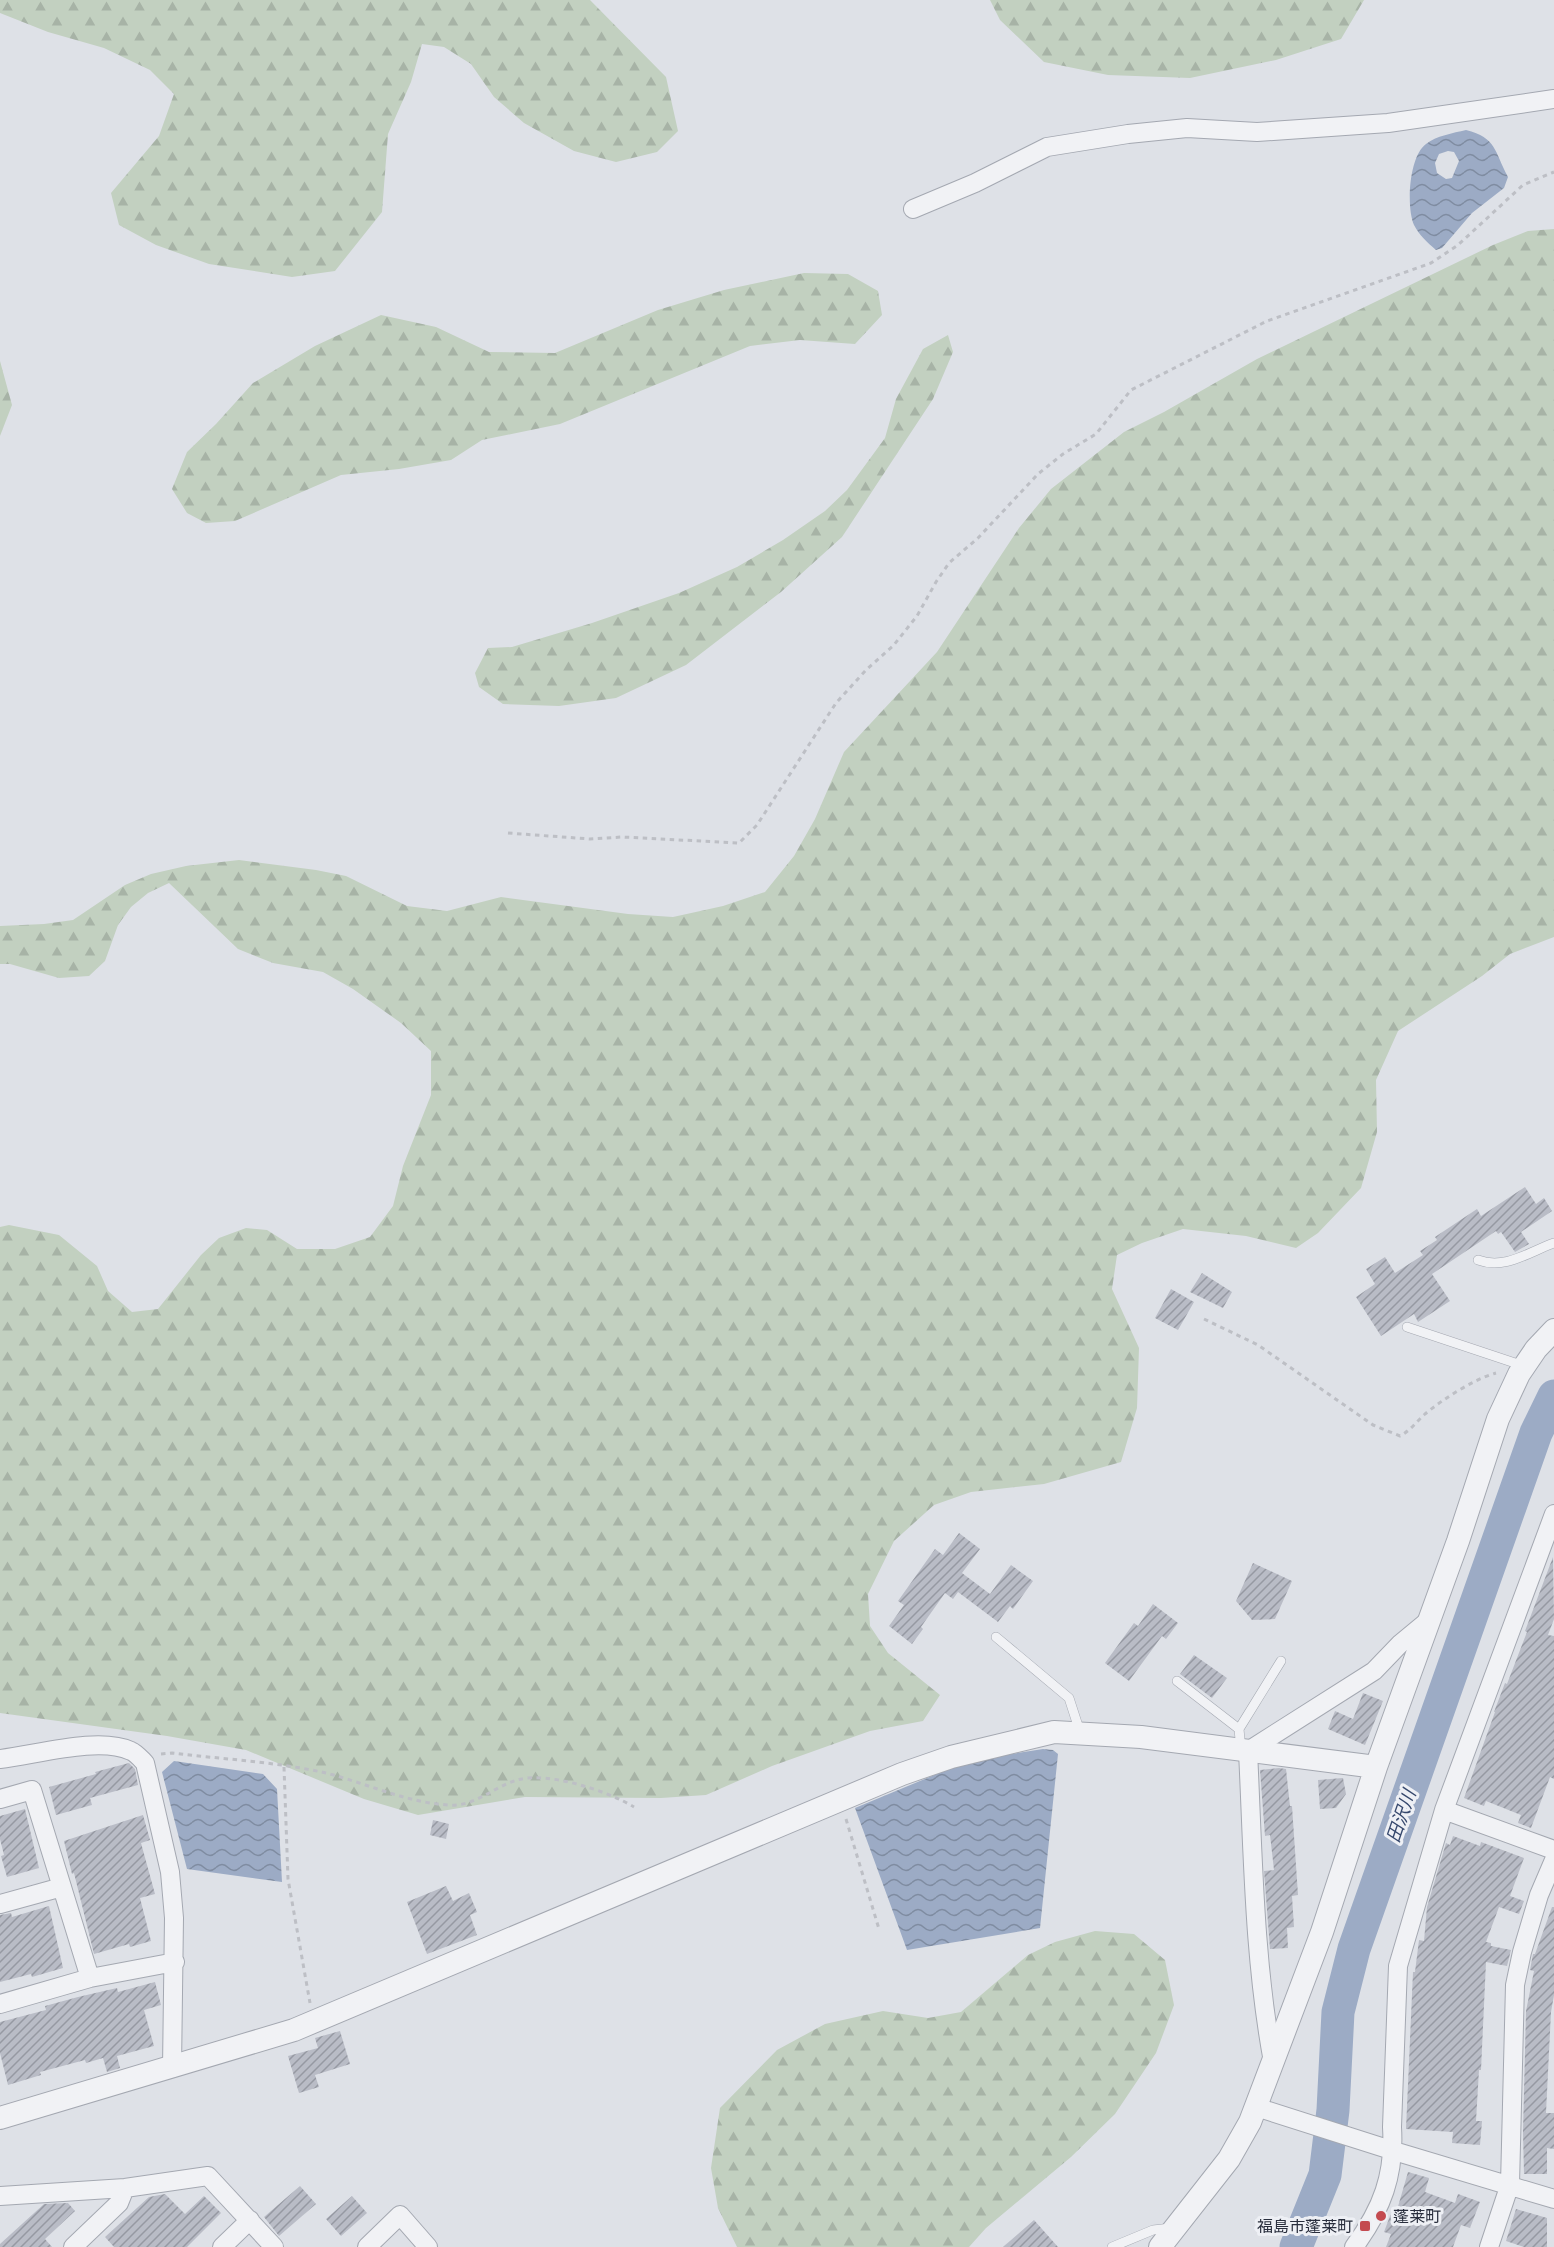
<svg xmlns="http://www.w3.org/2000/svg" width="1554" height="2247" font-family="'Public Sans','Noto Sans JP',sans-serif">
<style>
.forest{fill:url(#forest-firs)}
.water{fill:url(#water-waves);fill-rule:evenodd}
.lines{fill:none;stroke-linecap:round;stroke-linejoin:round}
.river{stroke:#9cabc5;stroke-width:33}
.building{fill:url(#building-hatch)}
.service-casing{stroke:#a4a8b1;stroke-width:10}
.minor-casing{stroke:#a4a8b1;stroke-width:20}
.tertiary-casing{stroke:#a4a8b1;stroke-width:24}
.path{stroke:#bdbfc5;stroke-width:3;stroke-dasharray:4.5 4.5;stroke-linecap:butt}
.service{stroke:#f1f2f5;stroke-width:9}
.minor{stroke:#f1f2f5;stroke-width:18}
.tertiary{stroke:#f1f2f5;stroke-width:22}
.poi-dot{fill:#c44b50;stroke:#eef0f5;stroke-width:2}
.labels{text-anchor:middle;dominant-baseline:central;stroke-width:6;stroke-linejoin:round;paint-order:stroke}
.poi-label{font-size:16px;fill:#292e3d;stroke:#eef0f5;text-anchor:start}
.water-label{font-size:18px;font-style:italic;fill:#36486d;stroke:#eef0f5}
</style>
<defs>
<pattern id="forest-firs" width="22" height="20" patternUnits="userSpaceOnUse" patternTransform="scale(1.5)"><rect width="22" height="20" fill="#c2d0c0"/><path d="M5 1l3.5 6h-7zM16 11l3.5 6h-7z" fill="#a7b3a6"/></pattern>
<pattern id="water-waves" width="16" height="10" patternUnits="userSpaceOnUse" patternTransform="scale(1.5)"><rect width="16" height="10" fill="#9cabc5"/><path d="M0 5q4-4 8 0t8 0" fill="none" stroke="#7f8ca1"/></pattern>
<pattern id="building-hatch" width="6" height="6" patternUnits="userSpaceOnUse" patternTransform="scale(1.5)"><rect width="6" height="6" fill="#b9bcc6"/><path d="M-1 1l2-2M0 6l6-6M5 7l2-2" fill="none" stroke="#9699a2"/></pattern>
</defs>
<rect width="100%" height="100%" fill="#dee1e7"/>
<path class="forest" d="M0,0H590L666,77L678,131L657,152L616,162L574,151L524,123L494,97L471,64L444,47L422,44L411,82L388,134L382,212L335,271L292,277L209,264L156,245L119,225L111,193L159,136L174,94L150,70L104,48L48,32L0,13Z
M990,0H1364L1341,39L1276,60L1190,78L1108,75L1044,62L1000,20Z
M1554,229V937L1510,954L1482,976L1398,1031L1376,1080L1377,1132L1361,1188L1318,1233L1296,1248L1246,1236L1183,1229L1142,1243L1117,1255L1112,1289L1139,1348L1137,1408L1121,1462L1044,1484L971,1492L934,1505L894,1541L868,1594L870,1626L888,1653L940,1695L923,1721L870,1731L772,1766L706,1795L661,1798L525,1797L418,1815L364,1799L246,1750L167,1736L0,1713V1227L9,1225L59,1235L97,1266L108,1291L132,1312L158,1309L201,1255L219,1238L246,1228L267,1230L297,1249H335L370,1237L393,1206L403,1166L431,1095V1051L401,1023L353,989L323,972L273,963L238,949L169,883L148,893L131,907L118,925L105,961L89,976L59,978L10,964H0V926L44,924L73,920L125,885L151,874L186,866L239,860L316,870L346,876L407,906L447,911L501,897L628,914L673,917L723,906L765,892L794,856L815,819L844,752L937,652L1019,528L1051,489L1124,432L1164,412L1257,359L1493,245L1528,231Z
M804,273L848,274L878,291L882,315L855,344L800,340L750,346L560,424L482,440L451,460L399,469L341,475L235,521L206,523L187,513L172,489L187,452L216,424L253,383L315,346L381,315L436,327L489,352L555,353L658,310L724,290Z
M948,335L953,352L933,399L842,537L781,592L686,665L616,698L559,706L503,704L479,687L475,673L488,648L512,647L592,623L679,593L737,567L783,540L825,511L847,490L885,438L896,399L923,349Z
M0,361L12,405L0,436Z
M1095,1931L1134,1934L1165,1960L1174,2005L1156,2053L1115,2114L1071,2157L986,2228L969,2247H737L718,2208L711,2168L720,2108L777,2050L825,2024L883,2011L928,2018L961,2012L1028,1955L1055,1942Z"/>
<path class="water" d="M1466,130C1497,138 1494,151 1508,177L1504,188L1472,213L1442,248L1436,250C1427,242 1419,235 1414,225C1406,207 1409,156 1426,144C1436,136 1453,133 1466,130ZM1448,151L1454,152L1459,161L1452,178L1446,179L1437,173L1435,163L1439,154Z
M1043,1749L1053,1750L1058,1754L1040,1928L907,1950L855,1808L968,1761Z
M174,1761L263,1774L277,1789L282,1882L187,1869L162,1772Z"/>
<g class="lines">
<path class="river" d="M1296,2247L1325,2175L1333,2110L1338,2012L1354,1949L1536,1433L1554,1396"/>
</g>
<path class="building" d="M1525,1187L1536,1204L1544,1198L1552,1211L1521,1232L1529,1244L1515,1252L1501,1232L1498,1234L1496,1231L1432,1274L1450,1301L1418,1322L1414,1314L1381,1336L1356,1297L1375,1284L1366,1269L1385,1257L1395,1273L1423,1255L1420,1251L1437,1240L1435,1237L1477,1209L1481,1216Z
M1202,1273L1232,1292L1223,1308L1190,1292Z
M1171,1289L1194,1302L1178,1330L1155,1318Z
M959,1533L980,1549L962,1573L990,1594L1011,1565L1033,1581L1013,1609L1010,1606L998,1622L958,1592L953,1599L945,1593L921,1627L923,1629L912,1644L889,1626L904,1605L898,1601L935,1549L943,1555Z
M1553,1557L1554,1619L1548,1635L1554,1636V1779L1550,1777L1531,1828L1518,1823L1521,1815L1486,1801L1484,1806L1464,1798L1495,1712H1494L1505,1683L1507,1684L1527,1632L1525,1631Z
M1253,1563L1292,1581L1275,1619L1252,1620L1236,1601Z
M1153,1604L1178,1623L1166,1639L1162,1636L1129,1681L1105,1663L1134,1623L1138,1626Z
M1194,1655L1227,1678L1212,1698L1180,1674Z
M1363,1693L1383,1701L1365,1745L1328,1729L1335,1711L1353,1719Z
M129,1763L135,1769L138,1785L90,1798L92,1805L56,1815L49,1787L96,1774L95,1772Z
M1279,1768L1286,1769L1290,1806H1292L1298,1895L1292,1896L1294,1927L1287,1928L1288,1948L1270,1949L1264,1871L1274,1870L1270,1835L1265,1836L1260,1770Z
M1343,1778L1346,1794L1336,1808L1320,1809L1318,1780Z
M25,1809L39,1868L7,1877L1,1856L4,1855L0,1839V1816Z
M143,1815L150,1840L141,1843L155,1894L140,1898L151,1941L130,1947L129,1944L94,1954L74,1873L72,1874L64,1841Z
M433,1820L449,1824L446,1839L430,1835Z
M1453,1836L1480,1846L1481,1842L1524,1858L1510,1896L1524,1901L1519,1914L1499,1907L1486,1942L1491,1943V1946L1511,1950L1507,1966L1486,1962L1481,2070H1479L1476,2121H1482L1480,2145L1452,2143L1453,2132L1406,2129L1413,1972H1415L1419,1940L1424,1941L1427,1907L1446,1843L1450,1845Z
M446,1886L453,1901L469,1893L477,1912L470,1915L477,1935L427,1954L407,1902Z
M49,1906L63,1968L32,1977L31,1974L0,1982V1915L11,1913L12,1917Z
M1552,1907H1554V1995L1551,2012L1546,2113H1554V2149L1547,2148V2174H1524L1523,2132L1526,2011L1534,1971L1530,1970L1533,1954H1535Z
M155,1982L161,2005L144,2010L154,2046L117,2056L120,2068L107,2072L103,2058L86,2063L85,2060L40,2072L41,2075L8,2085L0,2053V2022L46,2010L45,2006L78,1997L117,1988L118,1992Z
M340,2031L350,2064L315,2075L319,2087L299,2093L288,2056L318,2048L315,2038Z
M1408,2172L1429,2178L1425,2192L1455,2203L1458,2194L1480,2202L1470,2228L1461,2225L1453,2247H1386L1391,2234L1384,2232L1393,2208L1397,2210Z
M300,2186L316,2204L279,2236L264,2217Z
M165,2194L185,2214L204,2196L221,2213L187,2247H114L105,2237L149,2197Z
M352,2196L367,2213L341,2236L326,2219Z
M68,2203L75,2211L45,2239L52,2247H0V2244L44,2204Z
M1516,2209L1547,2218V2247H1524L1506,2241Z
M1034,2220L1058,2247H1003Z"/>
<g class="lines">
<defs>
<path id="service" d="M1478,1260C1505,1270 1529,1252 1554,1243
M1407,1327L1524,1366
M996,1637L1069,1698L1080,1732
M1177,1681L1239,1729L1241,1750
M1239,1729L1281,1661
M1112,2247L1153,2230L1171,2228"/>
<path id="minor" d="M913,209L975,183L1047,147L1128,134L1187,128L1257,132L1388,123L1554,99
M0,1759C36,1755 99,1736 131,1751C136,1753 141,1759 145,1763L170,1872L174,1918L172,2068
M0,1799L32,1790L90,1978
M1444,1810L1554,1850
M0,1904L62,1887
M0,2004L90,1978L175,1962
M1273,2062C1254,1960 1253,1855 1248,1751L1374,1671L1400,1644L1429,1620
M1256,2107L1394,2151L1554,2199
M0,2196L125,2188L208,2176L274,2247
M73,2247L119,2203L125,2188
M222,2247L250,2220
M367,2247L400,2215L428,2247
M1354,2247C1382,2209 1395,2175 1392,2127L1398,1966L1444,1810L1554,1514
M1489,2247L1510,2184L1515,1985L1522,1952L1539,1895L1554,1860"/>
<path id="tertiary" d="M0,2118L294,2030L902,1774L951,1757L1054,1732L1141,1737L1376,1767
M1160,2247L1229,2159L1250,2122L1322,1932L1376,1767L1458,1541L1498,1419L1519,1374L1536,1349L1554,1330"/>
</defs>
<use href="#service" class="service-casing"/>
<use href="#minor" class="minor-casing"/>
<use href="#tertiary" class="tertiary-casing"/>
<path class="path" d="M508,833L590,839L622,837L739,843L757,825L836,703L866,670L893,646L917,616L936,582L949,563L978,538L1038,474L1063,454L1096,434L1131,390L1267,321L1431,263L1458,245L1523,185L1554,172
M1204,1319L1258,1345L1373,1425L1400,1436C1411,1430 1416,1422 1425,1414C1443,1399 1474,1379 1496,1373
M161,1754L172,1753C221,1759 278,1762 326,1773C366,1783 407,1803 449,1805C475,1807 493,1787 517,1780C547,1771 608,1791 634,1807
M284,1767L288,1879L310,2003
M846,1819L879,1929"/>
<use href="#service" class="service"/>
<use href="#minor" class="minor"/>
<use href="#tertiary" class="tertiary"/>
</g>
<g class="poi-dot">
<circle cx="1381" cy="2216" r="6"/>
<rect x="1359" y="2220" width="12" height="12" rx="3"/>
</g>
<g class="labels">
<g class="poi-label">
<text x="1393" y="2216">蓬莱町</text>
<text x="1353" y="2226" text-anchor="end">福島市蓬莱町</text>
</g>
<g class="water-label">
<text transform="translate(1401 1816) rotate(-71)">田沢川</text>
</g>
</g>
</svg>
